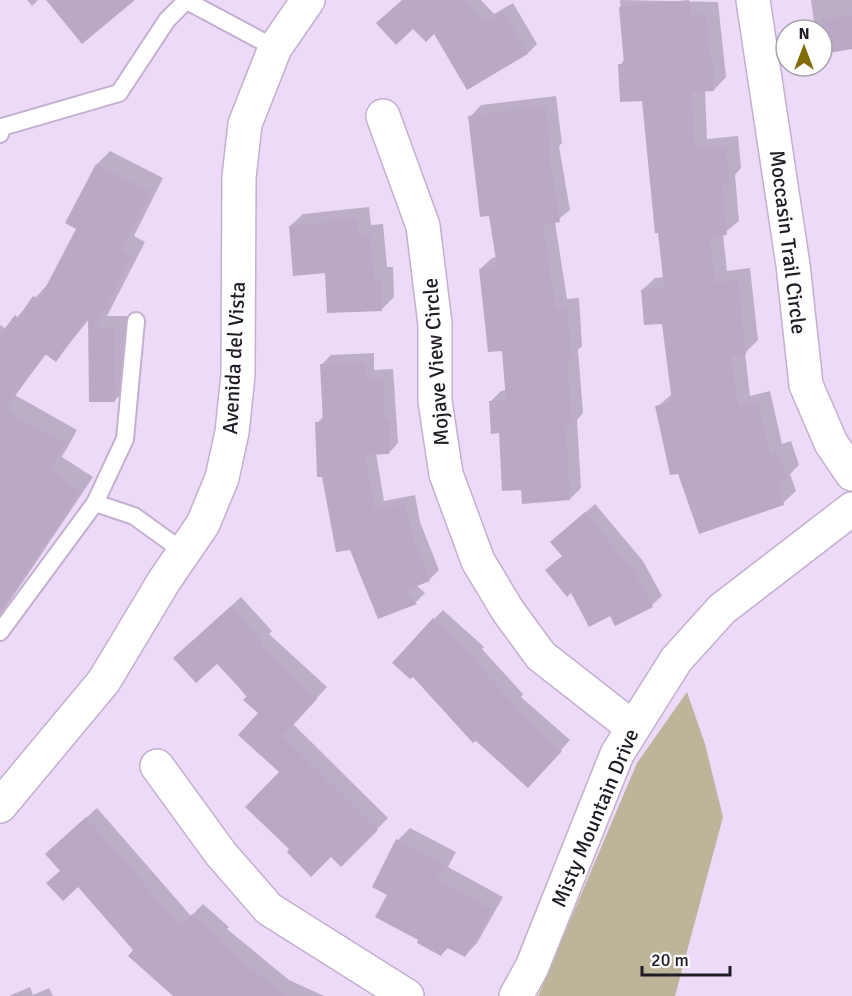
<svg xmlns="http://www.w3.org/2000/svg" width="852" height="996" font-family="Signika,sans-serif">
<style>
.green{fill:#bdb59a}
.shadow{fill:#0003}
.building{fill:#bba8c7}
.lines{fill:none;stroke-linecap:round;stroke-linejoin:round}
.lane-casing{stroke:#c2b0ce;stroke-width:20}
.street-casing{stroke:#c2b0ce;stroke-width:36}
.lane{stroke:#fff;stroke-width:16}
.street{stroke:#fff;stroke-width:33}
.labels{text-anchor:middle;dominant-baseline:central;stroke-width:5;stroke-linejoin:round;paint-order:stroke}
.street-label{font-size:21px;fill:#211b25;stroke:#fff}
</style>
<rect width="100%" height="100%" fill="#eddaf9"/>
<path class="green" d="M687,692L705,744L723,817L675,996H538L637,763Z"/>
<path class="shadow" d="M27,0H38L32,6Z
M403,0H481L494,14L513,3L537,44L528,53L467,88L435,32L413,27Z
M620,0L718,2L726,77L714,90H705L707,139L738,136L741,168L735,175L739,221L723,234L727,271L750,268L758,340L745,353L750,396L770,391L782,444L791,441L799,465L790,474L796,491L783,503L657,407L673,393L663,322L642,290L655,278L664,277L644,100L620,65L625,59Z
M811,0H852V48L822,52V30H815Z
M556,96L562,143L559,146L570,210L555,222L567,299L579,298L582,346L578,350L583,413L577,420L581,488L570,499L522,488L490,402L501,391L507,390L504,349L480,269L492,258L497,257L470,117L481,105Z
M110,151L163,178L134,236L145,242L107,316H127L128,387L114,401L90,318L56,360L47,353L15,395L77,430L62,457L93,477L0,616V325L6,329L48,284L78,228L67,223L97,164Z
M369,207L371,225L383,224L387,267H393L394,297L381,310L327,272L290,226L303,214Z
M374,353V370L393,369L398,443L389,453H376L384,501L415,495L420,522L439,570L430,579L416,585L425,593L416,602L379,617L317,423L324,416L322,364L331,355Z
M595,504L643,561L662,596L652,605L610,614L552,542Z
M241,597L272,631L269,634L327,687L293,724L388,818L341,865L331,855L291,849L281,772L260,713L218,662L186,647Z
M443,610L484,647L482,649L523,694L521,697L570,740L537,776L434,619Z
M97,808L191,916L203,904L229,927L227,929L289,980L324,996H176L78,885L61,870L57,844Z
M410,828L456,852L448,867L503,897L477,943L465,956L449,947L441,955L420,940L389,894L398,840Z
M30,987L33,995L49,988L53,996H9Z"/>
<path class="building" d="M46,0H135L82,44Z
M402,0H463L484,23L503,11L528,54L467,90L434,34L426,42L413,29L396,45L376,23Z
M689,0L691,15L706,14L710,60H713L714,91L692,92L695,150L726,147L729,182L722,183L727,235L710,236L715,282L738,280L746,355L732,356L738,407L758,403L770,456L778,453L787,479L777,483L784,505L699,534L678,474L670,475L655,406L672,402L662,324L644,325L641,290L664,287L658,233H655L642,101L620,102L618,64H624L619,7Z
M852,15V49L822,54V19Z
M545,106L551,156H549L560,222L543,225L556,309H568L571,359H567L572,426L566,427L570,500L522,504L521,490L502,491L499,433L491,434L489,401L506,400L502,351L488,352L479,269L497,266L489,216L480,217L468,116Z
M96,164L151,192L121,250L132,256L95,329L115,328V402H89L88,317L56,362L45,354L5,410L65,444L50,471L80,491L0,612V335L15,315L18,318L33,296L39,300L76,229L65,223Z
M356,219L359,237L370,236L375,279H381L382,311L327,313L325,273L293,276L289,226Z
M365,362V379L384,378L385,420H389V454L365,455L375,510L405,504L411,532L430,581L404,591L417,604L378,619L350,550L336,552L322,477H317L315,422H323L320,364Z
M585,512L634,571L653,607L615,626L610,616L589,627L571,593L567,597L545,570L562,556L550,542Z
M230,607L263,643L260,646L317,699L283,736L378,830L341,867L331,857L311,877L287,852L289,849L245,807L279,772L238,735L258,713L243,700L247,696L217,664L196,683L173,658Z
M433,618L475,657L473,659L515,705L513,707L562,751L528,788L476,741L473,743L413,677L410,679L392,663Z
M86,817L181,926L192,914L220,938L218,941L285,996H173L128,956L133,950L78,887L63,901L46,883L60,871L45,854Z
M396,839L445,864L437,879L492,910L465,957L446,947L441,956L417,943L418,940L375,917L387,895L372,887Z"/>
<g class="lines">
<defs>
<path id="lane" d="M185,0L275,48
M0,134L2,127L119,93L167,20L187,0
M95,503L125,439L136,321
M0,632L95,503L134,516L184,552"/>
<path id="street" d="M753,0L793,265L806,385L831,443L852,474
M383,116L423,226L435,324V401L446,474L478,561L508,611L541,656L632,727
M157,766L221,854L269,909L407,996
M0,806L104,681L164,581L203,524L222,478L232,432L238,375L239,177L245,124L275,48L308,0
M516,996L532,967L617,754L676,660L722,609L852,509"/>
</defs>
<use href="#lane" class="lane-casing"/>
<use href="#street" class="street-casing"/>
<use href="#lane" class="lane"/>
<use href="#street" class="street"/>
</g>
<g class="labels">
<g class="street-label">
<text transform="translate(788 242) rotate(83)">Moccasin Trail Circle</text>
<text transform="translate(234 358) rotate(-87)">Avenida del Vista</text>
<text transform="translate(436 362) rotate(-94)">Mojave View Circle</text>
<text transform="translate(595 818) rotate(-67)">Misty Mountain Drive</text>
</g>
</g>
<g transform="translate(804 48)"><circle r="28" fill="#ffffff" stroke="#a6a4a8" stroke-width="1.5"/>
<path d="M0-4.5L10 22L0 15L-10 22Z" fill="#826c08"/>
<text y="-9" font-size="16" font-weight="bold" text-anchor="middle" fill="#211b25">N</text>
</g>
<path d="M642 966v9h88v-9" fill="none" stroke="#211b25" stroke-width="3"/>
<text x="651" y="966" font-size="18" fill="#211b25" stroke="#ffffff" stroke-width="4.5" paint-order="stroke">20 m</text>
</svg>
